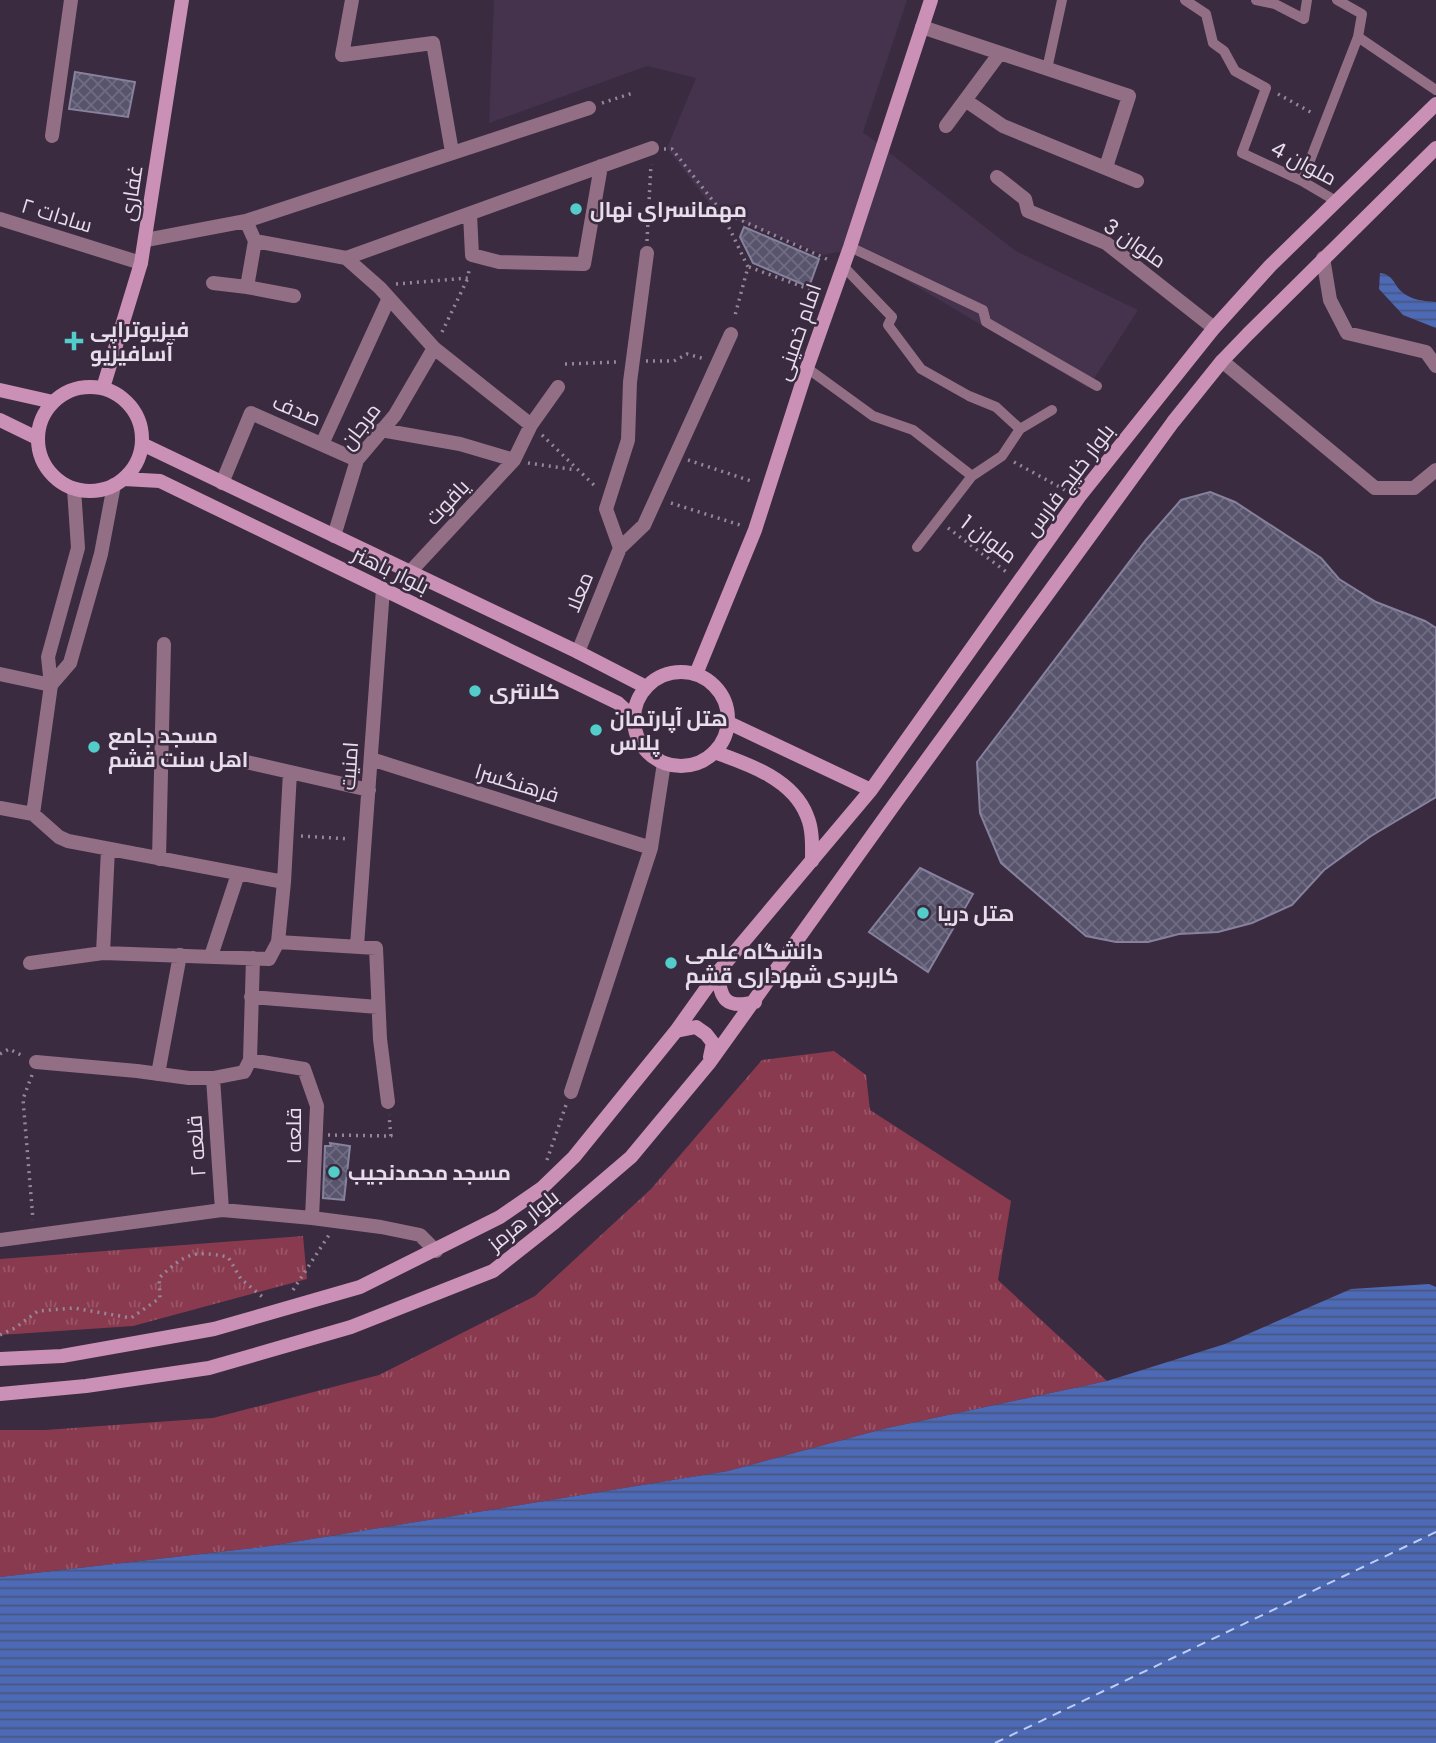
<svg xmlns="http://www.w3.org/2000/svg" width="1436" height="1743" font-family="Poppins,Cairo,sans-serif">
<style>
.built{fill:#45324d}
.park{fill:url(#park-tufts)}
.water{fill:url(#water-rules)}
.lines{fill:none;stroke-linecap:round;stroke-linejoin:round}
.ferry{stroke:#bccef8;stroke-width:2;stroke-dasharray:9 7;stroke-linecap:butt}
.building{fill:url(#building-cross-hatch);stroke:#86829e;stroke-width:2}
.path{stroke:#948799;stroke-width:3.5;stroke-dasharray:2 5;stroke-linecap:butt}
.lane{stroke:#936f85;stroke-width:10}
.street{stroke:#936f85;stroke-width:14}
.secondary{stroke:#ca90b5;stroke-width:14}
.poi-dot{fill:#53cdc9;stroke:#3a2b40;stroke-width:2.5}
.labels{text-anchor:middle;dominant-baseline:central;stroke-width:5;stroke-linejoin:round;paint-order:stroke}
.street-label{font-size:21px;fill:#e7ddeb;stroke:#3a2b40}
.poi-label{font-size:21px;font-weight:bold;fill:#e7ddeb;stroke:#3a2b40;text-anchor:start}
</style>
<defs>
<pattern id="park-tufts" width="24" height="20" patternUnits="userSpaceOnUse" patternTransform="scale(1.75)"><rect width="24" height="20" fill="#8a3a4f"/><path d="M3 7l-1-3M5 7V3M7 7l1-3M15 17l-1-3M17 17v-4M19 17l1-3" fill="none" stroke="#9a5668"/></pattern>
<pattern id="water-rules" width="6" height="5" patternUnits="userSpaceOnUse" patternTransform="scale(1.75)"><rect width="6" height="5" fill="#4d6ab7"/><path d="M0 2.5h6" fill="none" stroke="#49567e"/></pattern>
<pattern id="building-cross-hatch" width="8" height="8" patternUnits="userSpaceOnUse" patternTransform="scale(1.75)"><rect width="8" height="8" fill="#58546d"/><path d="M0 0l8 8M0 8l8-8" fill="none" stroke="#706c82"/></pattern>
</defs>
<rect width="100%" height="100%" fill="#3a2b40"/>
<path class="built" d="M494,0H907L863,132L1016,251L1138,310L1088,388L853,249L823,255L715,211L667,148L696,78L647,66L489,123Z"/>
<path class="park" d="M834,1051L866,1075L870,1110L1011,1201L998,1280L1107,1381L883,1429L728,1471L263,1547L0,1577V1430H45L213,1418L379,1375L535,1296L651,1189L762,1060Z
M303,1236L307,1279L133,1326L0,1335V1259Z"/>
<path class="water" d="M1380,273C1394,275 1393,284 1402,292C1411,300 1424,301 1436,302V328L1403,315L1379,289Z
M1429,1284L1436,1287V1743H0V1577L263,1547L728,1471L883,1429L1107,1381L1225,1344L1351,1289Z"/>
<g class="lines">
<path class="ferry" d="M995,1743L1436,1532"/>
</g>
<path class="building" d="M75,72L135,82L128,117L69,109Z
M744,227L819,259L809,287L753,263L740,237Z
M1210,492L1235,502L1321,558L1339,579L1376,602L1425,621L1436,628V797L1371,836L1324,870L1292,905L1252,923L1218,932L1179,934L1148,942H1116L1086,936L1001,863L980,813L977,762L1146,540L1181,500Z
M920,868L973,894L928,972L869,932Z
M330,1143L350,1146L344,1200L323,1198L325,1146H331Z"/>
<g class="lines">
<path class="path" d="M1278,94L1314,114
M602,103L633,93
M664,149H672L721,211L748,267L734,319
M723,212L831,261
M647,241L651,164
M749,267L817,292
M396,284L468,278L469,270
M442,332L468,278
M646,361H674L687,354L705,359
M565,364L617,362
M542,435L597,488
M688,460L754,482
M1014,462L1065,490
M528,463L576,470
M671,503L740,525
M948,528L1009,574
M301,836L349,839
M0,1054L9,1049L23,1056
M32,1075L23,1099L33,1220
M328,1135L391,1136L389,1115
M547,1160L566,1105
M293,1290L329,1235
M0,1335L15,1328L38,1311L74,1308L131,1318L160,1298L159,1278C186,1253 193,1250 228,1257L241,1279L265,1299"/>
<path class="lane" d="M1185,0L1206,14L1213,43L1224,51L1235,71L1266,88L1242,153L1302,181L1336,201
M1256,0L1275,4L1304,19L1307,0
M1358,37L1436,90
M1047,69L1062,0
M1302,181L1358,37L1362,14L1337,0
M850,247L983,310L986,322L1097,386
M843,266L892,317L888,325L921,369L969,396L996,407L1020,429
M807,368L873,416L913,430L972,476
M917,547L972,476L1002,456L1020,429L1052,410"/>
<path class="street" d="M352,0L342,55L433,43L452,152
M922,27L1129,96L1106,167
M965,100L1003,126L1137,181
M946,126L1000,53
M52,136L71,0
M997,177L1025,199L1028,211L1106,243L1214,328
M470,214L472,255L499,262L584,264L601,166
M0,219L141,263
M246,221L255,241L346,258L652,148
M146,240L246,221L589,108
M346,258L380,288L434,348L531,425
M1323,258L1330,300L1347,333L1426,352L1436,366
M213,283L247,287L294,296
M247,287L255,241
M1222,361L1375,488H1414L1436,470
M381,430L460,444L514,460
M322,444L389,298
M222,483L251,413L357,460
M334,536L357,460L395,415L434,348
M620,548L606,509L628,440L630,382L647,253
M410,572L514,460L531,425L558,387
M578,652L620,548L644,525L731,334
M0,674L51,685
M51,685L70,663L101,554L114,485
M371,759L651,848
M242,761L369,790
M0,808L33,814L59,837L68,841L284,882L278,942L269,959L103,953L30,963
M33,814L51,685L48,657L78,548L74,489
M159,859L164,644
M284,882L290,772
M278,942L376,948L380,1039L388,1102
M357,946L383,589
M103,953L108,849
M211,956L238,874
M251,997L378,1007
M250,1060L304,1069L317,1106L312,1218
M36,1062L137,1071L189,1078H213L244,1072L250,1060L253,958
M158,1074L180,955
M213,1078L222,1210
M571,1092L651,848L664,763
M0,1240L222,1210L312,1218L381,1227L420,1235L436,1251"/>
<path class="secondary" d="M38 439a52 52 0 1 1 104 0a52 52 0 1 1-104 0Z
M103,388L141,263L182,0
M0,390L53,402
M0,420L37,438
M142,444L578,652L646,687
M124,479L160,481L618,703L633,717
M634 719a47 47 0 1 1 94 0a47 47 0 1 1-94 0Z
M696,674L755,530L807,368L850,247L931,0
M727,722L871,790L1079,497L1214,328L1270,266L1436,104
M714,752C748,764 793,779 807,816C813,830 812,846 812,861
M718,972C720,1000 726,1009 755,1002
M676,1031L696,1027L706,1034L713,1043L710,1057
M0,1359L62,1356L214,1329L360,1287L500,1217L542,1188L574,1157L676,1031L718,972L871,790
M0,1394L86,1386L209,1368L351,1327L493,1271L555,1222L631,1157L710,1062L896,802L1173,422L1222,361L1248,334L1436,148"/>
</g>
<g class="poi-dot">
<circle cx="576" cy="209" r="7"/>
<path d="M70.5 330.5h7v7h7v7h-7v7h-7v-7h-7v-7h7z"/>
<circle cx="475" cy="691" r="7"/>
<circle cx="596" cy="730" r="7"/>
<circle cx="94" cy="747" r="7"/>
<circle cx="923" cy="913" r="7"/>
<circle cx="671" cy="963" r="7"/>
<circle cx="334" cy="1172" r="7"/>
</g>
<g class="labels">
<g class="street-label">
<text transform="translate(1304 163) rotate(28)">ملوان 4</text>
<text transform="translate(131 193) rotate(-81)">غفاری</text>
<text transform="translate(57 215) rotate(17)">سادات ۲</text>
<text transform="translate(1135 243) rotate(34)">ملوان 3</text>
<text transform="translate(798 332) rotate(-71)">امام خمینی</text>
<text transform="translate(297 410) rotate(23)">صدف</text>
<text transform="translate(360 426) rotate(-53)">مرجان</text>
<text transform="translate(1069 480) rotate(-53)">بلوار خلیج فارس</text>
<text transform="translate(447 502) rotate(-47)">یاقوت</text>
<text transform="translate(989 539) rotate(37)">ملوان 1</text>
<text transform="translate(391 570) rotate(26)">بلوار باهنر</text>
<text transform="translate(579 592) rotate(-68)">معلا</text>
<text transform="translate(349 766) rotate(-86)">امنیت</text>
<text transform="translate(517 783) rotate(17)">فرهنگسرا</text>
<text transform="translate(293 1136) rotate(-90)">قلعه ۱</text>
<text transform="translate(196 1146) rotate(-94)">قلعه ۲</text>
<text transform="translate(523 1220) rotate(-39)">بلوار هرمز</text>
</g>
<g class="poi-label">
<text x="590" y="209">مهمانسرای نهال</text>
<text x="90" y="329">فیزیوتراپی<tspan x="90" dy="24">آسافیزیو</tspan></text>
<text x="489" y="691">کلانتری</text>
<text x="610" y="718">هتل آپارتمان<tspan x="610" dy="24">پلاس</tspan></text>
<text x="108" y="735">مسجد جامع<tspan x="108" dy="24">اهل سنت قشم</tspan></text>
<text x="937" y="913">هتل دریا</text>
<text x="685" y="951">دانشگاه علمی<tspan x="685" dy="24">کاربردی شهرداری قشم</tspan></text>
<text x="348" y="1172">مسجد محمدنجیب</text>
</g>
</g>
</svg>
